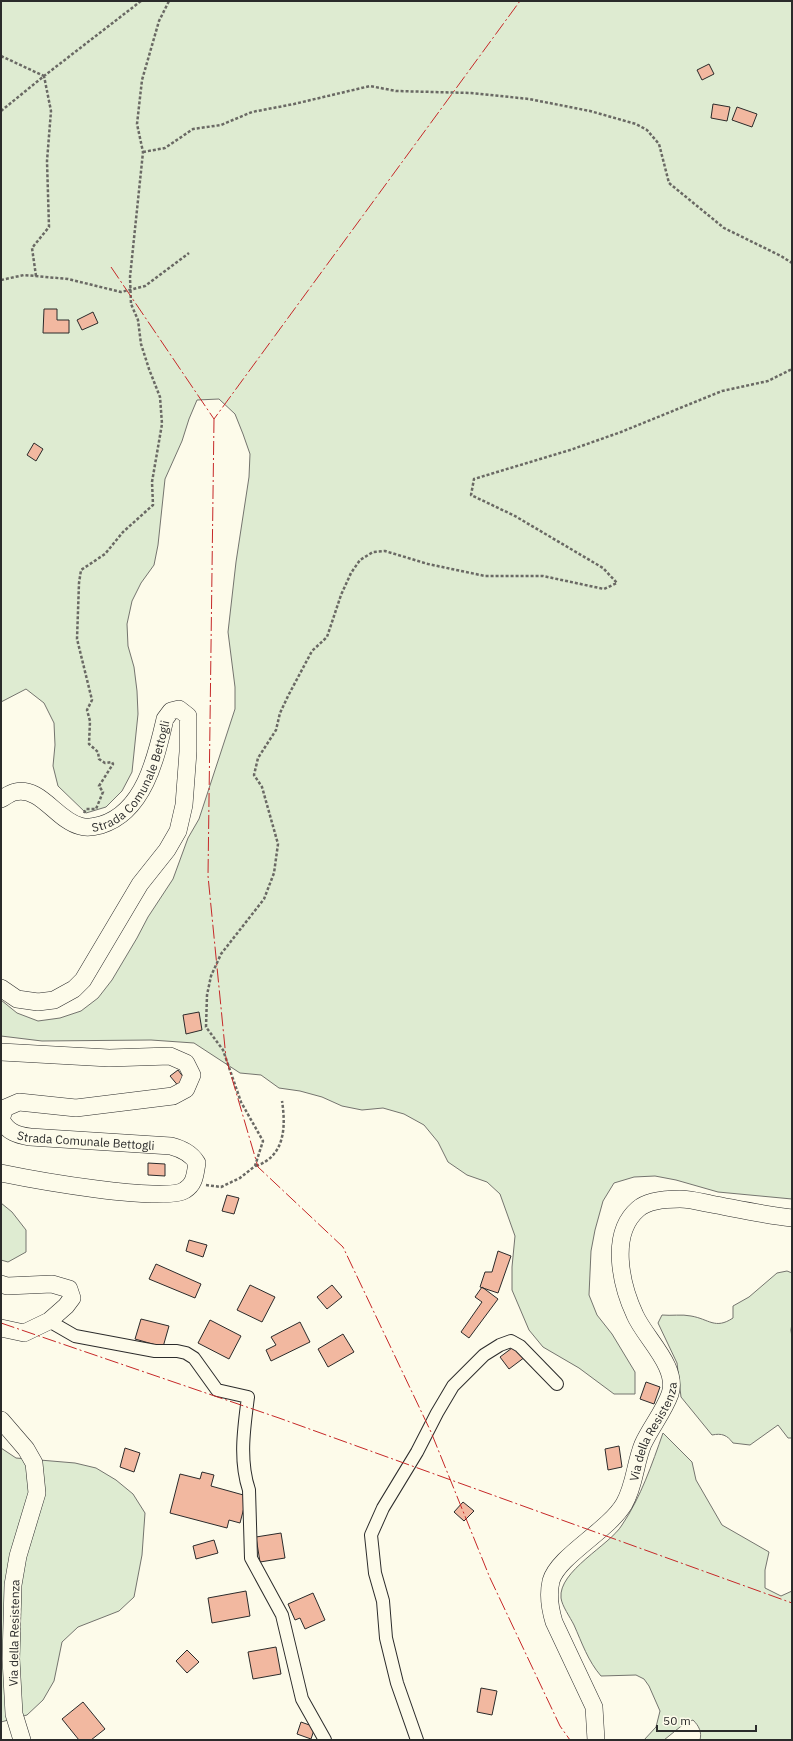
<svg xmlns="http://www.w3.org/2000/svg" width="793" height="1741" font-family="'IBM Plex Sans',sans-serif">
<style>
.green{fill:#deebd1;stroke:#74746e}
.building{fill:#f2b8a0;stroke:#2b2b2b}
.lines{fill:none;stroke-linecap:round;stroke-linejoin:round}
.street-casing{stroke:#2b2b2b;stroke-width:14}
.secondary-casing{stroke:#2b2b2b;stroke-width:18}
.path{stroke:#6a6964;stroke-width:2.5;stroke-dasharray:3 2;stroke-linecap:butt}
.street{stroke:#fdfbea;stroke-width:12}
.secondary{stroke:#fdfbea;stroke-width:17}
.power{stroke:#c62828;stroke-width:1;stroke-dasharray:14 3 2 3;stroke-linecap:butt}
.labels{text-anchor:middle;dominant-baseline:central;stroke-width:3;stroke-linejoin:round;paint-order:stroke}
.street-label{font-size:12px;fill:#2b2b2b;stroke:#fdfbea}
</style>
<rect width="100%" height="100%" fill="#fdfbea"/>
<path class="green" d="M1,1H792V1199L718,1192L676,1180L655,1176L634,1177L614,1183L603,1201L595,1230L591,1251L589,1295L597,1315L612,1334L635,1372V1394H614L579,1368L543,1347L529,1330L512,1290V1267L515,1236L500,1194L487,1182L467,1175L448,1162L438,1142L424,1125L404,1114L383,1108L362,1110L342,1106L322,1097L300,1091L279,1088L261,1075L240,1073L194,1043L151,1040L42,1041L1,1036V1000L17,1013L38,1021L60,1018L81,1011L98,998L112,980L137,938L148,917L173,879L188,838L199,819L235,709V687L228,632L236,562L249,477L250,454L243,434L235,414L219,399L197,400L189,419L182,441L165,479L158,545L154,565L141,583L132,601L127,624L128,646L134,667L137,691L138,714L132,772L122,791L106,807L86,813L58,786L53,766L55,745L54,723L44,703L26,689L1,702Z
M1,1203L12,1212L26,1230V1252L8,1262L1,1260Z
M787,1271L792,1273V1323L791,1330L792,1338V1438H788L778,1425L750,1445L733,1443C727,1435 722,1433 712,1435L681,1397L677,1363L658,1323L662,1315C671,1316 682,1314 691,1316C709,1319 715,1330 733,1318V1306L749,1297L777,1273Z
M663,1433L692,1462L696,1480L722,1525L769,1552L765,1570V1588L781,1596L792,1591V1740H700C702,1732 699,1726 693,1720L685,1723L664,1740H644L656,1727L660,1711L649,1686L644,1679L636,1675L601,1676C588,1661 582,1643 574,1625C570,1617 562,1606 561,1598C558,1571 610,1545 622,1525C641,1497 652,1464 663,1433Z
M1,1448L16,1458L75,1463L96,1468L116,1480L133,1494L145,1513L142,1555L134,1597L119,1611L78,1627L62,1642L54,1681L43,1700L27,1715L1,1722Z"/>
<path class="building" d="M709,64L714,74L702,80L697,70Z
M713,104L730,107L727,121L711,118Z
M737,107L757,114L752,127L732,120Z
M44,309H57V320H69V333H43Z
M93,312L98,323L82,330L77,320Z
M34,443L43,449L36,461L27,455Z
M199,1012L202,1030L186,1034L183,1015Z
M178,1070L187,1082L180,1088L170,1076Z
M148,1163L165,1164V1176L148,1175Z
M227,1195L239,1198L234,1214L222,1211Z
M189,1240L207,1245L203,1257L186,1251Z
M498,1251L511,1256L498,1293L480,1287L485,1272H492Z
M156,1264L201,1284L195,1298L149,1279Z
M250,1285L275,1297L262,1322L237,1310Z
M332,1285L342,1297L327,1309L317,1297Z
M482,1287L498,1299L469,1338L461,1332L482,1302L475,1297Z
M141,1319L169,1326L163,1347L135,1339Z
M210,1320L241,1336L229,1359L198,1343Z
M300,1322L310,1342L271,1361L266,1350L276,1345L271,1337Z
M343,1334L354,1352L328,1367L318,1349Z
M516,1345L525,1357L509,1369L500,1357Z
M646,1382L660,1387L654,1404L640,1399Z
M619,1446L622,1467L608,1470L605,1449Z
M125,1448L140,1453L134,1472L120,1467Z
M202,1472L214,1475L211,1486L247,1496L240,1523L229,1520L227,1528L170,1513L180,1474L200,1479Z
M463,1502L474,1511L464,1521L454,1512Z
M281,1533L285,1558L260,1562L256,1537Z
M214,1540L218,1553L196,1559L193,1546Z
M246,1591L250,1616L212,1623L208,1598Z
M313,1593L325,1620L305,1629L300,1618L295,1620L288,1604Z
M276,1647L281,1674L253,1679L248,1652Z
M187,1650L199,1662L187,1673L176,1661Z
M481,1688L497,1691L492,1715L477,1712Z
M83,1702L105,1729L91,1740H79L62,1719Z
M301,1722L315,1727L311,1739L297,1734Z"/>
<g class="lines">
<defs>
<path id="street" d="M49,1321L75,1336L155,1351H177L186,1353L194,1358L217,1390L248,1397C244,1428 239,1460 249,1490L251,1558L282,1615L302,1699L325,1740
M417,1740L397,1683L386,1638L383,1601L375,1573L371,1535L383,1508L417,1452L437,1413L453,1386L484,1355L500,1345L511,1341L520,1346L557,1384"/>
<g id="secondary">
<path id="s1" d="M1,799C5,797 10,793 15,792C41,786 56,820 80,826C86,828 94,827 101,825C144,812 156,758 165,719L171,711L179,709L188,716V752L184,805L178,831L167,850L140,884L83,980L74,989L54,1000L38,1002L17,999L1,988"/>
<path id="s2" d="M1,1052L109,1058L170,1056L186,1063L192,1075L186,1089L173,1096L76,1108L19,1102L5,1108L1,1119C7,1132 17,1135 30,1137L171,1146C182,1149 191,1153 197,1163C195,1174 195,1184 185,1190C165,1204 30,1179 1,1173"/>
<path d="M1,1284L7,1286L52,1284L69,1289L72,1298L66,1306L49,1321L24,1333L1,1328"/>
<path d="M1,1420L26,1449L34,1463L37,1493L18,1556L13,1585L11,1659L14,1714L22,1740"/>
<path id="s3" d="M596,1740L594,1707L554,1622C550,1609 548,1594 551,1581C558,1556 608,1531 624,1504C635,1485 635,1463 643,1444C651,1427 664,1411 670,1394C679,1367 645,1338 635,1315C621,1285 609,1234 638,1209C648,1200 667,1199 680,1199C690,1199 701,1202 711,1204C738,1209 765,1215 792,1218"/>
</g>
</defs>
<use href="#street" class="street-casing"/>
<use href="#secondary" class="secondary-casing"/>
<path class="path" d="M1,56L44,76
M1,111L44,76L141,1
M143,152L165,148L193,129L221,125L252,112L294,104L370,86L396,91L471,93L529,99L590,111L636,124L647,130L659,144L669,183L724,228L781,256L792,263
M36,276L32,248L49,227L47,161L51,111L44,76
M1,280L24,275L68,279L121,292L145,286L189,253
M84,813L86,809H96L103,792L99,786L113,764L112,762L105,763L99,759L98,752L89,744L90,721L87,710L92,700L77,639L79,583L81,570L105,554L123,532L153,505L152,482L162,424L160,397L149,369L141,344L138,320L131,304L130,277L143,152L137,124L142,80L159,21L169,1
M256,1166C285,1156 286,1127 282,1101
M206,1185L221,1187L240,1178L255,1166L263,1141L241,1102L223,1050L206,1027L207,995L211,976L221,954L264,899L274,873L278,844L262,787L254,775L258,758L276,730L280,713L288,696L312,651L327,637L341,595L351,573L360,560L373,552L385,551L428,564L485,576H543L604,589L617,583L603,568L515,516L471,495L474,479L570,450L621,432L722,391L768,381L792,369"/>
<use href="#street" class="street"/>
<use href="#secondary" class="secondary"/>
<path class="power" d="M111,267L214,419L520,1
M214,419L208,876L226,1058L258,1167L343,1247L431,1432L490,1578L560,1726L570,1740
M1,1323L279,1418L792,1603"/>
</g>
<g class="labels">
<g class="street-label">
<text stroke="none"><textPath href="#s1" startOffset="172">Strada Comunale Bettogli</textPath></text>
<text stroke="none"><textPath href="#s2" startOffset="504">Strada Comunale Bettogli</textPath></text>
<text stroke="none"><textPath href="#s3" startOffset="354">Via della Resistenza</textPath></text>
<text transform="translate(14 1633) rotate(-89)">Via della Resistenza</text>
</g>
</g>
<rect width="793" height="1741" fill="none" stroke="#2b2b2b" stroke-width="4"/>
<path d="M657 1725v6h99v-6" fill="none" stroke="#2b2b2b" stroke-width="2"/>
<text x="663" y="1725" font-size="12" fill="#2b2b2b" stroke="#fdfbea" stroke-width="3" paint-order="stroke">50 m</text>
</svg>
